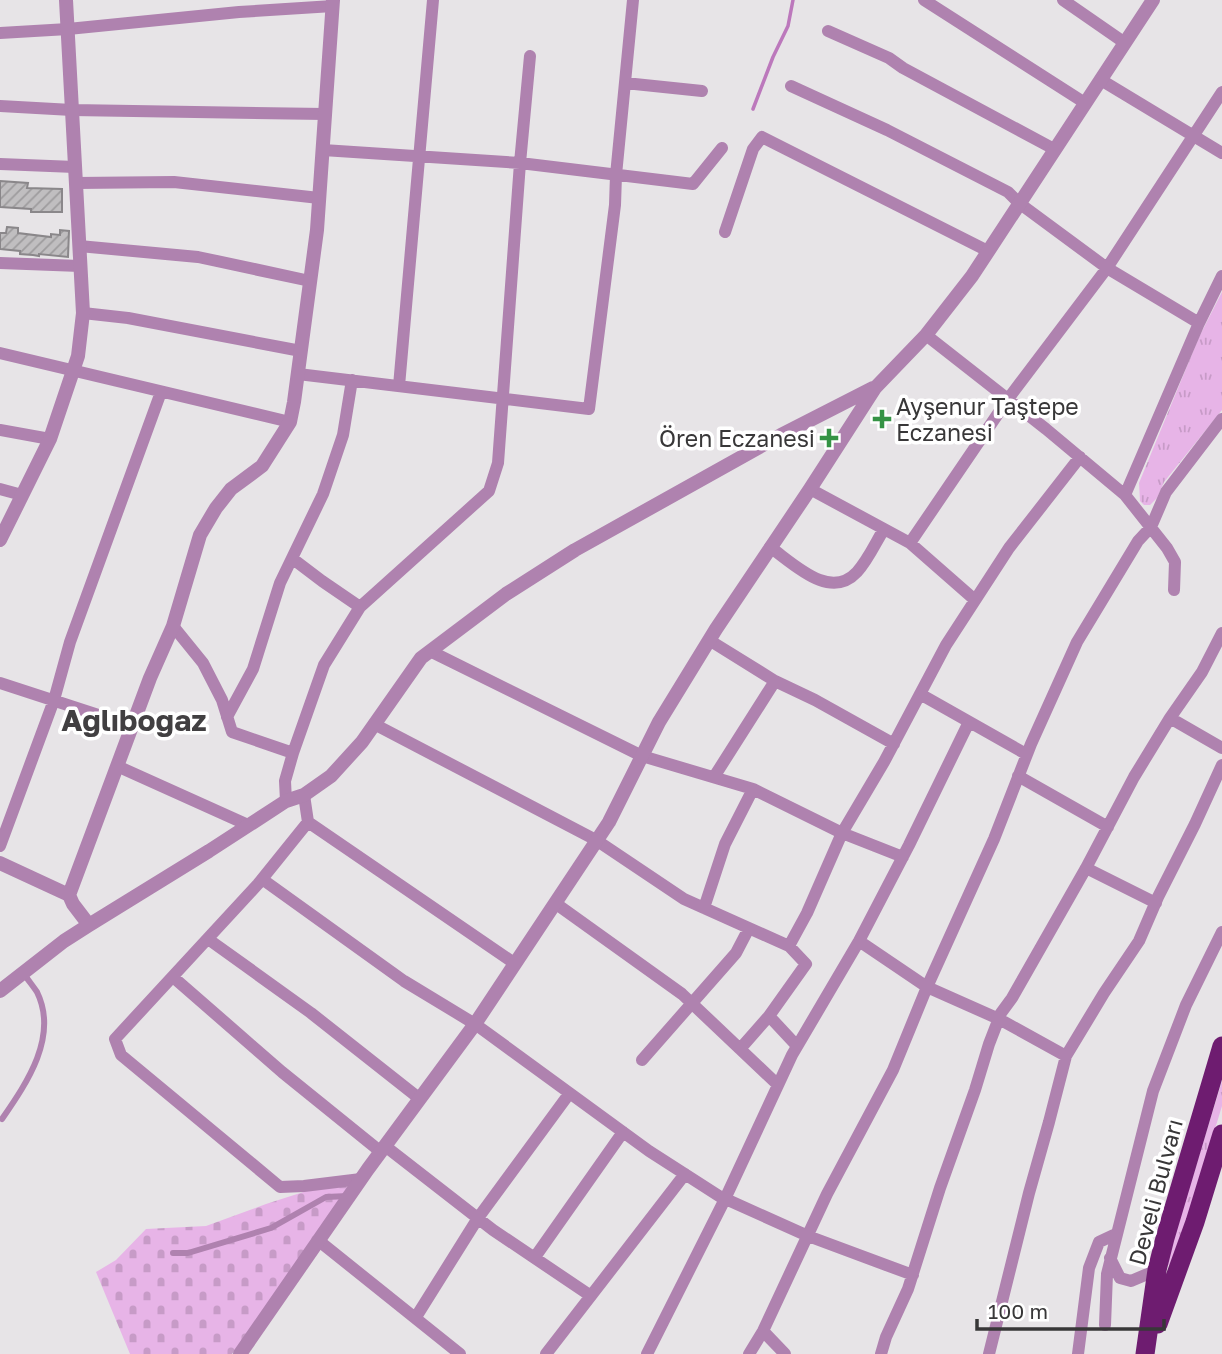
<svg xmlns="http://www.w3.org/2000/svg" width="1222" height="1354" font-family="'Golos Text',sans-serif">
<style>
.grass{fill:url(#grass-tufts)}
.cemetery{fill:url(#cemetery-stones)}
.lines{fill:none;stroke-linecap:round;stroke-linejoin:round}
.stream{stroke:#bc78bc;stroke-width:3.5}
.building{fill:url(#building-hatch);stroke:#8a878a;stroke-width:2}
.service{stroke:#af82af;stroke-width:6}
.minor{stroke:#af82af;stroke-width:12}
.tertiary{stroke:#af82af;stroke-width:14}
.trunk{stroke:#6e1c70;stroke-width:19}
.poi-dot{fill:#359345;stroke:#fff;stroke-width:2.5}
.labels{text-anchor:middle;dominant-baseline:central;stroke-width:7;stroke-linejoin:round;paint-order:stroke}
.poi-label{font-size:23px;fill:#383738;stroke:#fff;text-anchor:start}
.street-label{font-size:23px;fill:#383738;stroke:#fff}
.district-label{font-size:30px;font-weight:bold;fill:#413f41;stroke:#fff}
</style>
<defs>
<pattern id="grass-tufts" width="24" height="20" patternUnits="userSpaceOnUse" patternTransform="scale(1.75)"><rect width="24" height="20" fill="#e7b4e7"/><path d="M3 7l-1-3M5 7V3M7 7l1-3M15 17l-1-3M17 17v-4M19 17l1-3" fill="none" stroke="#c79bc7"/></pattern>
<pattern id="cemetery-stones" width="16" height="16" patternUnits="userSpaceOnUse" patternTransform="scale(1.75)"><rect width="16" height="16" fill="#e7b4e7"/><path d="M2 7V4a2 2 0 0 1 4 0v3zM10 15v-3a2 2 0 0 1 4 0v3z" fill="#c79bc7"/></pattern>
<pattern id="building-hatch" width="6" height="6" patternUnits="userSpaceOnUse" patternTransform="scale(1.75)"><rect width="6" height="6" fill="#c0bec0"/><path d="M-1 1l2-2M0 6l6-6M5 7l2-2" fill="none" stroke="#9d9b9d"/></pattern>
</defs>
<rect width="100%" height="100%" fill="#e7e4e7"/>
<path class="grass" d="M1222,292V410L1164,482L1157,498L1150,505H1144L1140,501L1139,483L1199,337Z
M1222,1081V1106L1179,1247L1169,1266L1167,1263L1169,1253Z"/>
<path class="cemetery" d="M319,1187H349L265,1310L232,1354H130L96,1272L116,1260L146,1229L206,1226L266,1204Z"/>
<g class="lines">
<path class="stream" d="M753,109L773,57L788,26L793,0"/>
</g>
<path class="building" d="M0,181L28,183L27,188L62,189V212H31V209L0,207Z
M7,227L18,228V233L51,237V234L60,235V230L69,231L68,257L39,254V256L33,255L20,254V251L0,249V233H6Z"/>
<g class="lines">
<path class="service" d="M2,1119C26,1084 59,1037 37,992C33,986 28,980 24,974
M173,1253H188L271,1228L326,1197L348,1196"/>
<path class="minor" d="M924,0L1085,103
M1063,0L1125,43
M828,31L889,58L903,68L1054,149
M0,33L68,29L239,12L333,6
M1101,80L1222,153
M625,83L702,91
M791,86L887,130L1008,192L1019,203L1107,268L1199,323
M0,106L72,110L325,114
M323,150L520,163L693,184L722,148
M0,164L75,167
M76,183L174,182L319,198
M725,232L753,149L762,137L988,251
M79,246L198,257L310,281
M0,263L80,266
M83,313L128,318L301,351
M926,335L1046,429L1125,495L1167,548L1175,562L1174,590
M0,353L290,422
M298,374L589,409L615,205L616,175L633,0
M399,386L433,0
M0,430L50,439
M0,489L22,495
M810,489L910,543L975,600
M1125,495L1199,323L1222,276
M910,543L1008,399L1107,268L1222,92
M770,547C794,564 830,601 857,572C868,560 876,542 884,529
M293,559L322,581L360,607
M173,626L203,663L222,700L232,732L293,753
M709,640L775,681L815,700L894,744
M430,651L642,756L753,789L842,833L903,857
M0,683L132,726
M920,694L1026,754
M227,717L253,669L280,583L323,494L343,435L352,380
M1170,718L1222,748
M374,724L596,840L684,899L789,946L806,964L769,1016L740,1049
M117,766L248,825
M1018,776L1108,827
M714,777L775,681
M304,795L308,822L514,963
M286,801L285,781L293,753L324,665L360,607L489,491L498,463L520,163L530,56
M308,822L258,884L115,1039L121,1055L280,1187L304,1186L361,1179
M0,846L54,700L70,642L161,392
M1086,868L1156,903
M262,879L404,981L475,1024L649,1151L719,1196L808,1236L913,1275
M555,903L682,994L778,1085
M704,908L725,844L753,789
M208,939L311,1013L420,1099
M859,941L927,987L999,1019L1066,1056
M789,946L807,913L842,833L884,762L946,645L1009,548L1080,457
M173,977L282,1072L381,1152
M769,1016L797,1046
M642,1060L736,953L749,928
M385,1146L493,1230L591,1296
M319,1241L460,1354
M535,1257L623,1132
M1110,1258L1120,1278L1131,1281L1157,1270
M416,1317L478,1218L569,1094
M1105,1325L1107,1274L1153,1091L1186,1005L1222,932
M763,1331L785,1354
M546,1354L685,1174
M647,1354L725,1199L792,1055L859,941L909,845L969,722
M749,1354L763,1331L827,1194L893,1070L927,987L994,839L1031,744L1077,642L1138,541L1151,527L1166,492L1222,419
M881,1354L886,1337L908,1289L940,1188L975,1090L989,1044L1001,1013L1012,998L1086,868L1134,777L1170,718L1202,672L1222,633
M989,1354L1029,1193L1049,1122L1066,1056L1104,993L1139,941L1158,897L1195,824L1222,765
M1078,1354L1089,1268L1099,1242L1116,1234"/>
<path class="tertiary" d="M0,540L50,439L78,356L83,313L66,0
M0,863L69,895
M89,925L73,904L69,895L150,678L173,626L200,535L216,508L231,489L262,466L290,422L294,402L317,230L333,0
M0,991L64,941L89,925L209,851L286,801L304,795L331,776L362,742L421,658L506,594L575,550L781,435L873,388
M240,1354L368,1169L475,1024L609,822L659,722L716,629L810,489L875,388L926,335L972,276L1153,0"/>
<path class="trunk" d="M1158,1324L1195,1222L1222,1134
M1145,1354L1157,1270L1165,1238L1222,1046"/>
</g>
<g class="poi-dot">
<path d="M878.5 408.5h7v7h7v7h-7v7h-7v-7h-7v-7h7z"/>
<path d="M825.5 427.5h7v7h7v7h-7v7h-7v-7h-7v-7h7z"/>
</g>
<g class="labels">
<g class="poi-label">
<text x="896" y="406">Ayşenur Taştepe<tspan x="896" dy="26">Eczanesi</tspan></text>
<text x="815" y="438" text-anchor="end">Ören Eczanesi</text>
</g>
<g class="street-label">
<text transform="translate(1155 1192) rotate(-75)">Develi Bulvarı</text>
</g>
<g class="district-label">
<text x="134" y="720">Ağlıboğaz</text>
</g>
</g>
<path d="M977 1319v10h187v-10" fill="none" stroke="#383738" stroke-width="3.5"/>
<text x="988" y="1319" font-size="21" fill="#383738" stroke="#ffffff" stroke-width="5" paint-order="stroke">100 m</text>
</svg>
